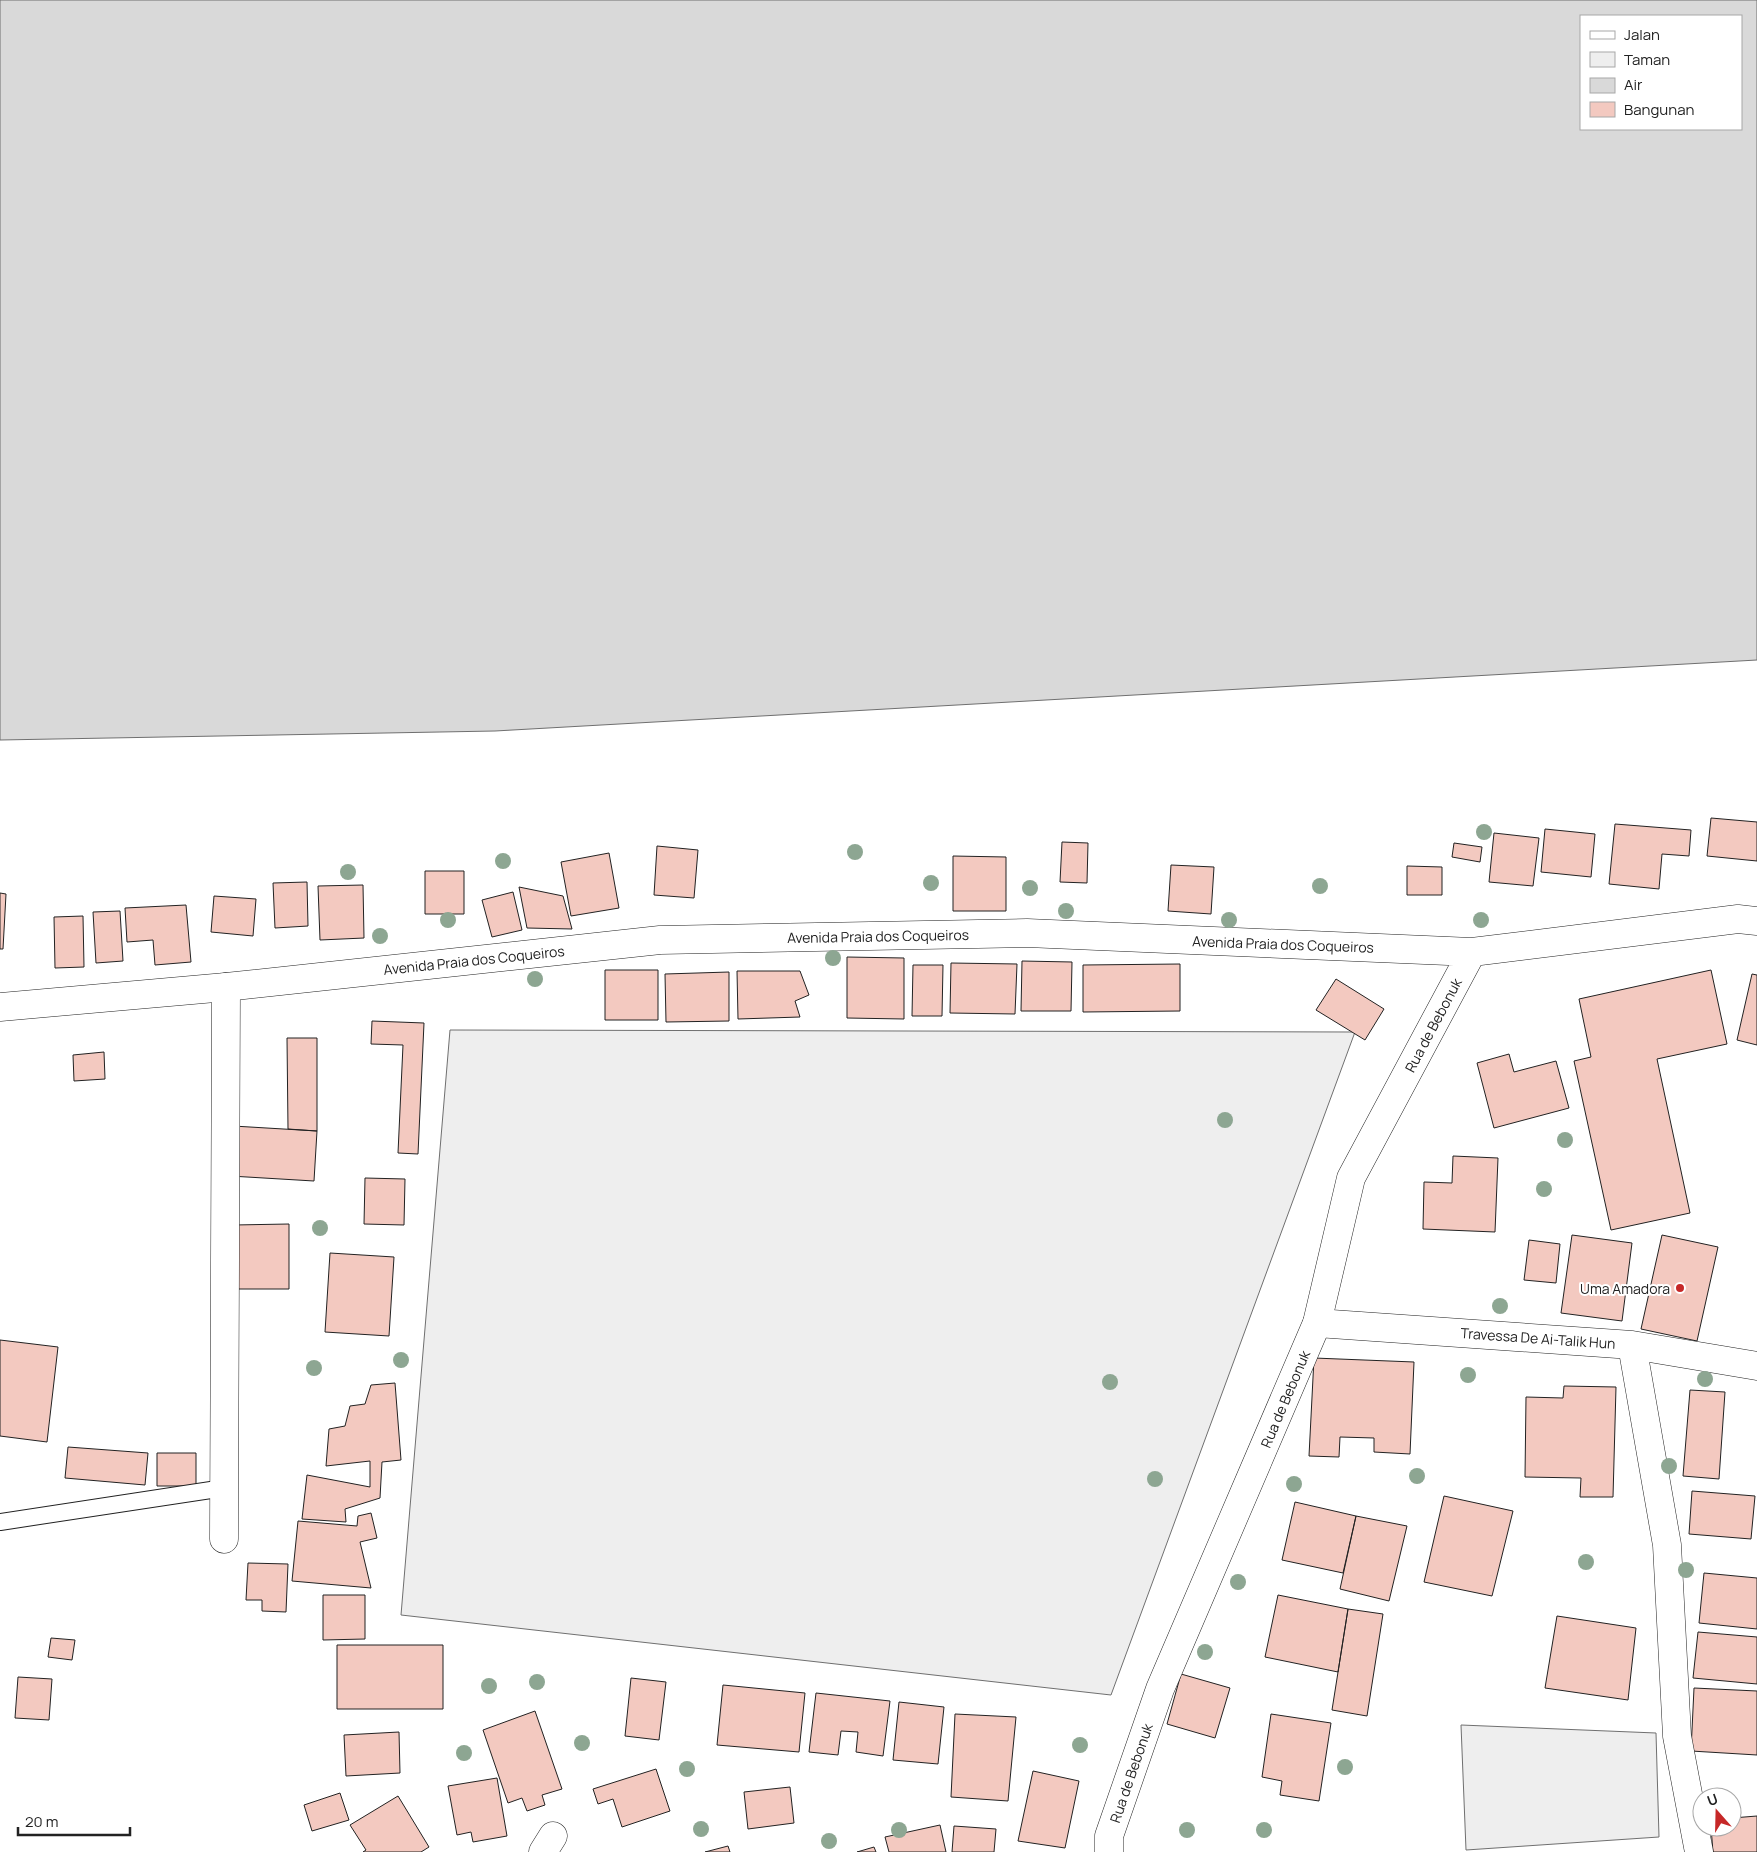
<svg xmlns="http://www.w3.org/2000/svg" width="1757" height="1852" font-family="Manrope,sans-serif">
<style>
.green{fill:#eee;stroke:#6f6f6f}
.water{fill:#d9d9d9;stroke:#6f6f6f;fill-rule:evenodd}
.building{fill:#f3c9c0;stroke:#222}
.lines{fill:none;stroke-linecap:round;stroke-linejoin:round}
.service-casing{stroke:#222;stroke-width:18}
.minor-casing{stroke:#222;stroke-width:29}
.tertiary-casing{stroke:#222;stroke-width:29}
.service{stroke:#fff;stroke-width:16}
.minor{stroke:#fff;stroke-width:28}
.tertiary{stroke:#fff;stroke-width:28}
.tree{fill:#8da692}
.poi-dot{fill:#c62828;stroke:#fff;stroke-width:2}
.labels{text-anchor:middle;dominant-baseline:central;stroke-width:4;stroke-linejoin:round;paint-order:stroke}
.street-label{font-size:14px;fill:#222;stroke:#fff}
.poi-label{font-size:14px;fill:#222;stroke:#fff;text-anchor:end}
</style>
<rect width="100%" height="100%" fill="#fff"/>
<path class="green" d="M450,1030L1355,1032L1111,1695L401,1615Z
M1461,1725L1656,1733L1659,1837L1466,1850Z"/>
<path class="water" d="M0,0H1757V660L495,731L0,740ZM1581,16H1741V129H1581Z"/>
<path class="building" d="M1711,818L1757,822V861L1707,856Z
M1615,824L1691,830L1689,856L1662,854L1659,889L1609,884Z
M1545,829L1595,834L1591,877L1541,872Z
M1494,833L1539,838L1533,886L1489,882Z
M1062,842L1088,843L1087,883L1060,882Z
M1454,843L1482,847L1480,862L1452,857Z
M657,846L698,850L694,898L654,895Z
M609,853L619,908L571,916L561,862Z
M953,856L1006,857V911H953Z
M1171,865L1214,867L1211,914L1168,911Z
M1407,866L1442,867V895H1407Z
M425,871H464V914H425Z
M307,882L308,926L275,928L273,883Z
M363,885L364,938L320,940L318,886Z
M519,887L563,896L572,929L527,928Z
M513,892L522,930L492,937L482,900Z
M0,893L6,894L3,949H0Z
M214,896L256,899L253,936L211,932Z
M186,905L191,962L155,965L153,940L127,942L125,908Z
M120,911L123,961L96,963L93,912Z
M83,916L84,967L55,968L54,917Z
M847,957L904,958V1019L847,1018Z
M1022,961L1072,962L1071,1011H1021Z
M951,963L1017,964L1015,1014L950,1013Z
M1180,964V1011L1083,1012V965Z
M913,965H943L942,1016H912Z
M605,970H658V1020H605Z
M1711,970L1727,1044L1657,1059L1690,1213L1611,1230L1574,1061L1591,1057L1579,999Z
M737,971H800L809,995L795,1001L800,1017L738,1019Z
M729,972V1021L666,1022L665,974Z
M1752,974L1757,975V1045L1737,1040Z
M1336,979L1384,1009L1365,1040L1316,1010Z
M372,1021L424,1023L418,1154L398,1153L403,1045L371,1044Z
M287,1038H317V1131L288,1129Z
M104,1052L105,1079L74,1081L73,1055Z
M1509,1054L1514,1072L1556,1061L1569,1108L1494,1128L1477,1063Z
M233,1126L317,1131L314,1181L230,1176Z
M1453,1156L1498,1158L1495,1232L1423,1229L1424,1182L1452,1183Z
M365,1178L405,1179L404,1225L364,1224Z
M289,1224V1289H234V1225Z
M1572,1235L1632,1243L1622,1321L1561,1313Z
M1662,1235L1718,1247L1697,1341L1641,1329Z
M1529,1240L1560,1244L1556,1283L1524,1280Z
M330,1253L394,1257L389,1336L325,1332Z
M0,1340L58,1347L47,1442L0,1436Z
M1314,1358L1414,1362L1410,1454L1374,1452V1438L1340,1437L1339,1457L1309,1456Z
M395,1383L401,1460L382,1462L380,1498L345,1509L346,1522L302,1519L307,1475L370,1487V1461L326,1466L329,1429L345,1426L350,1406L365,1404L371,1385Z
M1564,1386L1616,1387L1613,1497H1580L1581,1478L1525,1477L1526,1397L1563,1398Z
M1690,1390L1725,1392L1719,1479L1683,1476Z
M68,1447L148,1453L145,1485L65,1478Z
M157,1453H196V1486H157Z
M1692,1491L1755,1496L1751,1539L1689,1534Z
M1444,1496L1513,1511L1492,1596L1424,1582Z
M1295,1502L1356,1516L1343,1573L1282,1560Z
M371,1513L377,1538L360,1542L371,1588L292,1581L298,1521L357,1526L358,1516Z
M1356,1516L1407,1526L1389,1601L1340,1589Z
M248,1563L288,1564L286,1612L262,1611V1600H246Z
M1704,1573L1757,1578V1629L1699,1623Z
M323,1595H365V1639L323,1640Z
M1278,1595L1348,1609L1338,1672L1265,1657Z
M1348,1609L1383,1614L1367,1716L1332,1710Z
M1557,1616L1636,1628L1628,1700L1545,1688Z
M1698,1632L1757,1637V1684L1693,1678Z
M51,1638L75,1640L72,1660L48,1657Z
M337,1645H443V1709H337Z
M1181,1674L1230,1688L1215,1738L1167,1724Z
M18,1677L52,1679L49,1720L15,1718Z
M631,1678L666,1682L659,1740L625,1736Z
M723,1685L805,1693L799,1752L717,1745Z
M1694,1688L1757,1691V1755L1691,1751Z
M816,1693L890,1701L883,1756L856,1752L858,1732L841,1731L838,1755L809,1752Z
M899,1702L944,1707L938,1764L893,1760Z
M535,1711L562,1789L542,1795L545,1805L527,1811L522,1798L508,1803L483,1730Z
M955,1714L1016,1717L1008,1801L951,1797Z
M1271,1714L1331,1723L1319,1801L1280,1795L1282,1781L1262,1777Z
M399,1732L400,1773L346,1776L344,1735Z
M656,1769L670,1811L622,1827L613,1799L598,1804L593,1789Z
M1033,1771L1079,1781L1065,1848L1018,1841Z
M497,1778L507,1836L473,1842L471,1832L457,1835L448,1786Z
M790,1787L794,1823L748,1829L744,1792Z
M340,1793L349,1820L312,1831L304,1805Z
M398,1796L429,1847L421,1852H363L366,1850L350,1825Z
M1757,1816V1852H1713L1711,1827H1732V1818Z
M940,1825L946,1852H889L885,1837Z
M954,1826L996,1829L994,1852H952Z
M728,1846L730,1852H705Z
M874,1847L876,1852H857Z"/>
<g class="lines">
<defs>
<path id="service" d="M0,1522L224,1488"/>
<path id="minor" d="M1317,1323L1632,1345L1757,1366
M1632,1345L1667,1545L1677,1736L1699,1852
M224,1539L226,987
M543,1852L553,1836"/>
<path id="tertiary" d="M0,1007L226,987L660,940L1027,933L1472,952L1738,919L1757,921
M1109,1852V1836L1160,1689L1317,1323L1351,1178L1472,952"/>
</defs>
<use href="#service" class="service-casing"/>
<use href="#minor" class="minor-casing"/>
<use href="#tertiary" class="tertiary-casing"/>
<use href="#service" class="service"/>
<use href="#minor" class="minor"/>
<use href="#tertiary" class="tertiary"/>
</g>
<g class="tree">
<circle cx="1484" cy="832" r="8"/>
<circle cx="855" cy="852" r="8"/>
<circle cx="503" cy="861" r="8"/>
<circle cx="348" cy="872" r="8"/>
<circle cx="931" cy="883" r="8"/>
<circle cx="1320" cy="886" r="8"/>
<circle cx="1030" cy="888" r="8"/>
<circle cx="1066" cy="911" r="8"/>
<circle cx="448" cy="920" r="8"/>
<circle cx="1229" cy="920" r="8"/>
<circle cx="1481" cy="920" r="8"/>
<circle cx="380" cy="936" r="8"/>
<circle cx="833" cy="958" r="8"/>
<circle cx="535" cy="979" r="8"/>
<circle cx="1225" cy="1120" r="8"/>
<circle cx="1565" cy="1140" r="8"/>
<circle cx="1544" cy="1189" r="8"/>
<circle cx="320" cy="1228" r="8"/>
<circle cx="1500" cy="1306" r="8"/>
<circle cx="401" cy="1360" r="8"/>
<circle cx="314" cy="1368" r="8"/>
<circle cx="1468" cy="1375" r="8"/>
<circle cx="1705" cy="1379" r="8"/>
<circle cx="1110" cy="1382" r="8"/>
<circle cx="1669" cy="1466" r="8"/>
<circle cx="1417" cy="1476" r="8"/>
<circle cx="1155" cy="1479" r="8"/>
<circle cx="1294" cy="1484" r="8"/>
<circle cx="1586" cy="1562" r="8"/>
<circle cx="1686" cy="1570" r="8"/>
<circle cx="1238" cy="1582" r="8"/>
<circle cx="1205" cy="1652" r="8"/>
<circle cx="537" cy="1682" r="8"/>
<circle cx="489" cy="1686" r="8"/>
<circle cx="582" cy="1743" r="8"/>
<circle cx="1080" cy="1745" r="8"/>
<circle cx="464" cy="1753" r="8"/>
<circle cx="1345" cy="1767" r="8"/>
<circle cx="687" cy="1769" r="8"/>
<circle cx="701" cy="1829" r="8"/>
<circle cx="899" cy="1830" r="8"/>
<circle cx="1187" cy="1830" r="8"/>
<circle cx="1264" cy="1830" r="8"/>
<circle cx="829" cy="1841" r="8"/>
</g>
<circle class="poi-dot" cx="1680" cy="1288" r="5"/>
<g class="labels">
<g class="street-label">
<text transform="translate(878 936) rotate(-1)">Avenida Praia dos Coqueiros</text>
<text transform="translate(1283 944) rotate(2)">Avenida Praia dos Coqueiros</text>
<text transform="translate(474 960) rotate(-6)">Avenida Praia dos Coqueiros</text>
<text transform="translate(1433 1025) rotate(-62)">Rua de Bebonuk</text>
<text transform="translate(1538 1338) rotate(4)">Travessa De Ai-Talik Hun</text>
<text transform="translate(1285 1399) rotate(-67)">Rua de Bebonuk</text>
<text transform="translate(1131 1773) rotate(-71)">Rua de Bebonuk</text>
</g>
<g class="poi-label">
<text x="1670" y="1288">Uma Amadora</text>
</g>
</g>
<rect x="1580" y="15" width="162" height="115" fill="#ffffff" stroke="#a7a7a7"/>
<rect x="1590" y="31" width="25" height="8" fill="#ffffff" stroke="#a7a7a7"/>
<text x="1624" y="40" font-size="15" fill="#222222">Jalan</text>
<rect x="1590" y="52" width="25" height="15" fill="#eeeeee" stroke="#a7a7a7"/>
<text x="1624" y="65" font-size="15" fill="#222222">Taman</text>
<rect x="1590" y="78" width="25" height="15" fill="#d9d9d9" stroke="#a7a7a7"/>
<text x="1624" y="90" font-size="15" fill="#222222">Air</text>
<rect x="1590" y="102" width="25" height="15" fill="#f3c9c0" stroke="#a7a7a7"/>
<text x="1624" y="115" font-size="15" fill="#222222">Bangunan</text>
<g transform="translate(1717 1812) rotate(340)"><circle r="24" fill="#ffffff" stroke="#a7a7a7"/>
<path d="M0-4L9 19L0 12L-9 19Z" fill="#c62828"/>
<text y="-8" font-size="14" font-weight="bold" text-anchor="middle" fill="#222222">U</text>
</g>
<path d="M18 1827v8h112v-8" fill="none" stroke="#222222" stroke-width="2.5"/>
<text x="25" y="1827" font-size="15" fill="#222222" stroke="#ffffff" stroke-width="4" paint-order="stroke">20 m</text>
</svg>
